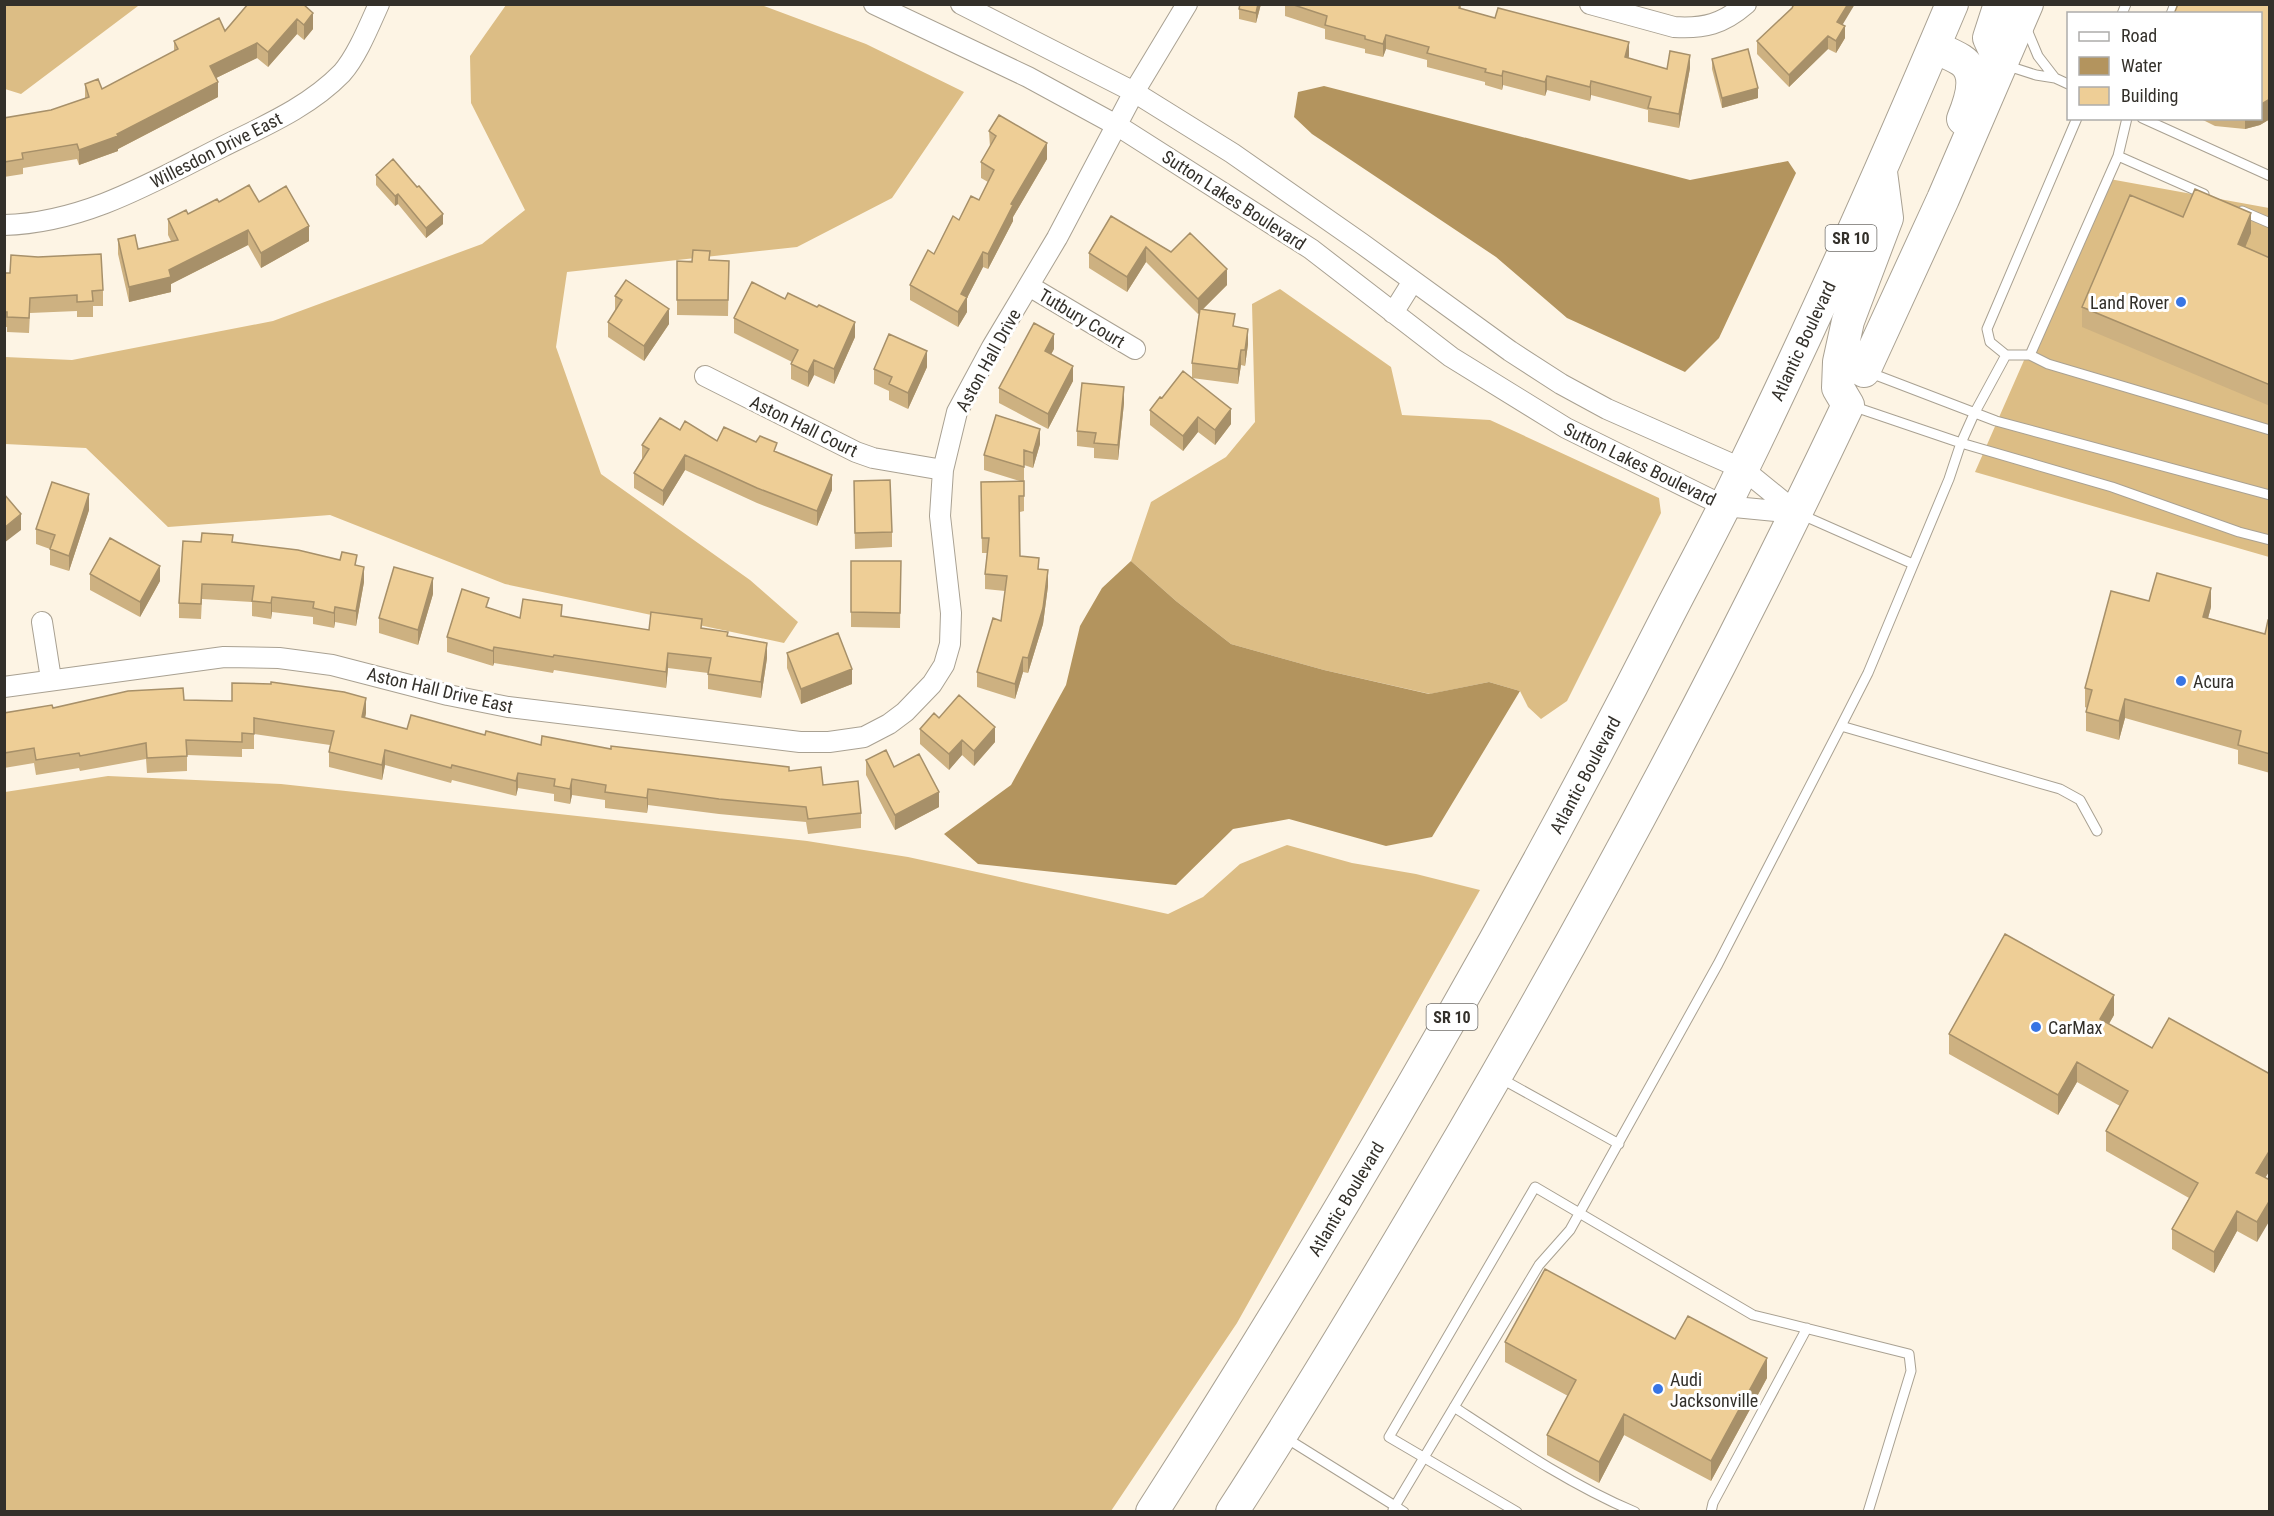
<svg xmlns="http://www.w3.org/2000/svg" width="2274" height="1516" font-family="'Roboto Condensed',sans-serif">
<style>
.forest{fill:#dcbd85}
.water{fill:#b3945e}
.lines{fill:none;stroke-linecap:round;stroke-linejoin:round}
.service-casing{stroke:#a9a192;stroke-width:11}
.minor-casing{stroke:#a9a192;stroke-width:22}
.trunk-casing{stroke:#a9a192;stroke-width:34}
.service{stroke:#fff;stroke-width:9}
.minor{stroke:#fff;stroke-width:20}
.trunk{stroke:#fff;stroke-width:32}
.wall{fill:#cdb181}
.shaded-wall{fill:#a79069}
.building{fill:#eece96;stroke:#a79069;stroke-width:1.5}
.poi-dot{fill:#3875e4;stroke:#fff;stroke-width:2}
.labels{text-anchor:middle;dominant-baseline:central;stroke-width:6;stroke-linejoin:round;paint-order:stroke}
.shield{fill:#fff;stroke:#706e6a;stroke-width:1.5}
.shield-label{font-size:16px;font-weight:bold;fill:#33302a}
.street-label{font-size:18px;fill:#33302a;stroke:#fff}
.poi-label{font-size:18px;fill:#33302a;stroke:#fff;text-anchor:start}
</style>
<rect width="100%" height="100%" fill="#fdf4e4"/>
<path class="forest" d="M136,4L138,6L21,94L5,89V5Z
M506,5H761L866,44L964,92L892,198L797,247L567,272L556,347L601,474L750,580L798,622L784,643L505,584L330,515L168,527L86,448L5,444V357L72,360L273,321L482,244L525,210L471,103L470,56Z
M2104,178L2269,208V557L1975,472Z
M1280,289L1391,367L1402,415L1490,420L1659,498L1661,513L1567,701L1541,719L1528,707L1520,691L1489,682L1430,694L1324,670L1231,644L1176,601L1131,561L1151,502L1226,457L1255,422L1252,304Z
M108,776L281,784L807,841L908,857L1168,914L1203,897L1240,864L1287,845L1352,863L1416,874L1480,890L1237,1323L1111,1511H5V792Z"/>
<path class="water" d="M1324,86L1690,180L1788,161L1796,173L1719,338L1685,372L1567,318L1496,257L1312,134L1294,117L1298,92Z
M1131,561L1176,601L1231,644L1324,670L1429,694L1489,682L1520,691L1432,837L1386,846L1289,819L1233,829L1176,885L978,864L944,834L1011,785L1066,685L1080,626L1102,588Z"/>
<g class="lines">
<defs>
<path id="service" d="M2122,14L2126,4
M2171,14L2175,4
M2025,25L2038,56L2055,78
M2005,65L2036,75L2055,78L2068,84
M2127,118L2118,156L2204,194
M2142,118L2270,176
M2242,211L2270,223
M2006,355L1990,342L1987,329L2077,118
M2030,355L2048,364L2270,430
M1868,372L1996,421L2270,495
M1852,406L1961,443L2112,487L2239,532L2270,540
M1802,515L1913,564
M1841,726L2060,789L2080,800L2097,831
M1500,1078L1619,1144
M1454,1407C1512,1445 1571,1485 1635,1512
M1286,1438L1395,1506L1393,1510
M1404,1512L1395,1506L1539,1265L1570,1230L1718,964L1841,726L1868,673L1949,479L1961,443L1974,414L2006,355H2030L2118,156
M1517,1512L1389,1437L1535,1187L1753,1315L1909,1354L1911,1371L1868,1512
M1711,1512L1713,1503L1807,1328"/>
<path id="minor" d="M874,4L1028,77L1118,126L1311,249L1451,357L1566,428L1724,506L1797,513
M961,4L1134,92L1232,153L1361,243L1510,351L1561,384L1607,409L1743,469L1797,513
M1590,4L1674,27C1704,29 1723,24 1746,4
M4,225C84,223 153,182 222,147C264,126 309,107 342,73C357,56 369,26 379,4
M1029,286L1135,349
M1393,313L1413,281
M705,376L856,452L873,458L943,470
M42,622L51,679
M4,687L224,657L279,658L332,665L448,695L508,707L800,742H829L864,737L889,724L905,712L932,684L944,665L950,644L951,613L940,516L943,470L957,412L992,347L1057,238L1134,92L1187,4"/>
<path id="trunk" d="M2000,4L1989,38L2001,64
M1934,47C1943,51 1953,55 1961,60C1981,73 1970,102 1963,119
M1864,371L1943,199L2027,4
M1152,1512C1338,1222 1511,925 1666,619C1692,568 1720,518 1744,466C1818,314 1886,160 1952,4
M1232,1512C1313,1387 1389,1259 1464,1131C1602,894 1731,652 1848,405L1838,388L1839,362L1848,321L1887,218L1881,172"/>
</defs>
<use href="#service" class="service-casing"/>
<use href="#minor" class="minor-casing"/>
<use href="#trunk" class="trunk-casing"/>
<use href="#service" class="service"/>
<use href="#minor" class="minor"/>
<use href="#trunk" class="trunk"/>
</g>
<path class="wall" d="M303,4L313,29L304,40L297,34L268,67L257,58L216,78L218,97L118,149V151L79,165L77,159L23,168V174L4,177V118L51,110L85,99V84L102,89L174,52V41L225,31Z
M1261,4L1256,23L1239,19V9Z
M1285,4H1461V9L1629,56L1628,58L1667,69L1690,68L1679,128L1648,122V110L1591,95L1590,101L1547,90L1545,96L1503,85L1502,90L1485,85V82L1427,67V60L1386,49L1383,57L1365,53V49L1325,39V29L1285,16Z
M2270,4V119L2260,125L2245,129L2215,126L2199,118H2260Z
M1843,25L1845,38L1836,53L1828,49L1789,87L1757,54V41Z
M1712,59L1758,98L1722,108L1712,69Z
M989,131L1047,159L1013,217V221L988,269L983,267L967,298V312L958,327L910,300V285L959,220L979,200L988,182L981,178V162L990,147Z
M376,175L443,224L426,238L398,204L395,206L376,185Z
M219,202H259L309,241L261,268L248,245L171,284V292L129,302L118,254V239L138,249L171,241L168,235V219L188,214Z
M1111,216L1227,285L1203,309L1235,327L1248,344L1245,366L1241,365L1238,384L1192,378L1231,424L1215,445L1198,432L1183,451L1150,425V410L1162,398L1192,378V363L1199,313L1198,314L1146,262L1127,292L1089,268V253Z
M2183,217L2251,233L2245,247L2270,258V406L2082,327V307Z
M710,260L729,261L728,316L677,315V261Z
M4,273L103,290V306H93V317H77V311L30,313L29,333L7,332V327H4Z
M615,296L669,324L644,361L608,337V322L615,311Z
M734,318L855,337L834,384L814,375L808,387L791,379V364L792,362L734,333Z
M1054,349L1051,354L1073,381L1048,429L999,403V388Z
M927,367L908,409L889,400V391L874,384V369Z
M1124,403L1118,460L1094,458V448L1077,446V431Z
M680,430L717,441L777,452L832,490L817,526L757,503L685,470L663,506L634,488V473L642,459V445Z
M1040,444L1033,468L1024,465V511L1020,512V556L1039,569L1048,586L1043,624L1028,673L1023,672L1015,699L977,687V672L1001,621L1005,591L985,589V574L987,553H982L981,482L1020,481L984,470V455Z
M854,481L892,532V547L855,549Z
M89,510L69,571L50,565V549L36,544V529Z
M201,542L233,543L357,566L364,582L356,626L335,622L334,628L313,624V617L272,612L271,619L252,616V602L202,599L201,619L179,618V603Z
M851,561H901L900,628L851,627Z
M90,574L160,581L140,617L90,590Z
M433,594L418,645L379,633V618Z
M2211,607L2208,618L2265,634L2270,620V773L2238,764V750L2125,718L2119,740L2086,731V712L2087,708L2085,707V688Z
M489,608L520,618L562,616L649,630L702,628L728,636L767,658L761,698L708,689V673L668,668L666,688L554,670L553,673L494,663L493,666L447,652V637Z
M787,653L852,684L801,704L787,668Z
M184,700L366,713L365,718L407,729L485,735L541,745L611,749L789,771L823,785L861,813V828L808,834L806,822L719,814L648,805L647,813L605,808V800L572,795L570,804L554,801V794L518,788L516,796L452,780L451,783L385,765L382,780L329,767V752L330,745L254,734V749H242V757L187,755V771L147,773L146,759L80,771L79,768L36,775L34,763L4,768V713L53,708Z
M939,718L995,742L974,766L962,755L949,770L920,744V729Z
M866,760L894,767L939,807L895,830L866,775Z
M2114,1015L2109,1024L2152,1048L2270,1074V1170L2265,1178L2257,1242L2237,1231L2214,1273L2172,1249V1229L2189,1198L2106,1151V1131L2120,1106L2077,1082L2058,1115L1949,1054V1034Z
M1675,1339L1767,1378L1711,1481L1624,1435L1599,1483L1547,1455V1435L1568,1396L1505,1362V1342Z"/>
<path class="shaded-wall" d="M1258,4H1261L1256,23V13Z
M1848,4H1855L1837,34V22Z
M313,13V29L304,40V25Z
M297,19V34L268,67V52Z
M1845,26V38L1836,53V41Z
M1386,35V49L1383,57V44Z
M1828,36V49L1789,87V75Z
M1629,42V56L1625,70V57Z
M257,43V58L210,81V66Z
M1690,55V68L1679,128V114Z
M1503,71V85L1502,90V76Z
M1547,76V90L1545,96V82Z
M1591,81V95L1590,101V87Z
M218,82V97L118,149V151L79,165V150L117,134Z
M1758,88V98L1722,108V98Z
M2270,99V119L2260,125L2245,129V118H2260V105Z
M1047,143V159L1013,217V221L988,269V254L1011,204Z
M398,194V204L395,206V196Z
M2251,213V233L2238,265V244Z
M443,214V224L426,238V228Z
M309,226V241L261,268V253Z
M248,230V245L171,284V292L129,302V287L169,270Z
M1146,247V262L1127,292V277Z
M983,252V267L967,298V312L958,327V312L961,294Z
M1227,269V285L1198,314V299Z
M669,309V324L644,361V346Z
M855,322V337L834,384V369Z
M1248,329V344L1245,366V350Z
M1054,334V349L1045,366V351Z
M1241,350V365L1238,384V369Z
M927,351V367L908,409V393Z
M814,360V375L808,387V372Z
M1073,366V381L1048,429V414Z
M1124,387V403L1118,460V445Z
M1231,409V424L1215,445V430Z
M1198,417V432L1183,451V436Z
M1040,429V444L1033,468V453Z
M685,455V470L663,506V491Z
M832,475V490L817,526V511Z
M89,494V510L69,571V556Z
M21,514V530L4,543V528Z
M160,566V581L140,617V602Z
M364,567V582L356,626V611Z
M1048,570V586L1043,624L1028,673V658Z
M433,578V594L418,645V630Z
M2211,588V607L2203,637V617Z
M272,597V612L271,619V603Z
M335,607V622L334,628V613Z
M767,643V658L761,698V682Z
M494,647V663L493,666V651Z
M668,653V668L666,688V672Z
M1023,657V672L1015,699V684Z
M852,669V684L801,704V689Z
M366,698V713L362,732V717Z
M2125,699V718L2119,740V721Z
M995,727V742L974,766V751Z
M962,740V755L949,770V754Z
M385,750V765L382,780V765Z
M518,773V788L516,796V781Z
M572,779V795L570,804V789Z
M648,789V805L647,813V798Z
M939,792V807L895,830V815Z
M2114,995V1015L2100,1039V1019Z
M2077,1062V1082L2058,1115V1095Z
M2270,1150V1170L2256,1193V1173Z
M2270,1200V1220L2257,1242V1222Z
M2237,1211V1231L2214,1273V1252Z
M1767,1358V1378L1711,1481V1461Z
M1624,1414V1435L1599,1483V1462Z"/>
<path class="building" d="M248,4H303L313,13L304,25L297,19L268,52L257,43L210,66L218,82L117,134L118,136L79,150L77,144L22,153L23,159L4,162V118L51,110L89,97L85,84L98,79L102,89L178,49L174,41L219,18L225,31Z
M1240,4H1258L1256,13L1239,9Z
M1291,4H1460L1459,8L1495,18L1498,8L1629,42L1625,57L1667,69L1670,51L1690,55L1679,114L1648,108L1651,97L1591,81L1590,87L1547,76L1545,82L1503,71L1502,76L1485,72L1486,69L1427,53L1429,47L1386,35L1383,44L1365,39V36L1325,25L1327,16Z
M1794,4H1848L1837,22L1845,26L1836,41L1828,36L1789,75L1757,41L1792,8Z
M2178,4H2270V99L2260,105V14H2174Z
M1748,49L1758,88L1722,98L1712,59Z
M999,115L1047,143L1011,204L1013,205L988,254L983,252L961,294L967,297L958,312L910,285L928,250L934,254L953,216L959,220L971,196L979,200L994,170L981,162L996,136L989,131Z
M393,159L417,187L419,186L443,214L426,228L398,194L395,196L376,175Z
M249,185L259,202L286,186L309,226L261,253L248,230L169,270L171,277L129,287L118,239L135,235L138,249L178,240L168,219L186,210L188,214L217,199L219,202Z
M2195,189L2251,213L2238,244L2270,258V385L2082,307L2130,195L2183,217Z
M1111,216L1171,252L1190,233L1227,269L1198,299L1146,247L1127,277L1089,253Z
M693,250L710,251L709,260L729,261L728,300H677V261L692,262Z
M101,254L103,290L92,291L93,301L77,302V295L30,298L29,318L7,317V312H4V273H10L11,255L38,257Z
M626,280L669,309L644,346L608,322L622,300L615,296Z
M752,282L785,299L788,293L817,307L819,305L855,322L834,369L814,360L808,372L791,364L798,350L734,318Z
M1200,309L1235,314L1233,326L1248,329L1245,350H1241L1238,369L1192,363Z
M1034,323L1054,334L1045,351L1073,366L1048,414L999,388Z
M889,334L927,351L908,393L889,384L892,377L874,369Z
M1183,371L1231,409L1215,430L1198,417L1183,436L1150,410L1160,397L1162,398Z
M1082,383L1124,387L1118,445L1094,443L1096,433L1077,431Z
M996,415L1040,429L1033,453L1024,450V467L984,455Z
M660,418L680,430L685,421L717,441L724,427L756,442L760,436L777,443L774,451L832,475L817,511L757,488L685,455L663,491L634,473L649,449L642,445Z
M890,480L892,532L855,533L854,481Z
M1024,481V496H1019L1020,556L1039,558L1038,569L1048,570L1043,608L1028,658L1023,657L1015,684L977,672L993,618L1001,621L1007,576L985,574L989,538H982L981,482Z
M52,482L89,494L69,556L50,549L55,535L36,529Z
M4,494L21,514L4,528Z
M202,533L233,535L232,542L298,550L340,560L342,552L357,555L355,565L364,567L356,611L335,607L334,613L313,608L314,602L272,597L271,603L252,601L254,586L202,584L201,604L179,603L183,541L201,542Z
M110,538L160,566L140,602L90,574Z
M851,561H901L900,613L851,612Z
M394,567L433,578L418,630L379,618Z
M2157,573L2211,588L2203,617L2265,634L2268,620H2270V754L2238,745L2241,731L2125,699L2119,721L2086,712L2092,690L2085,688L2111,591L2149,601Z
M462,589L489,598L486,607L520,618L523,599L562,605L561,616L649,630L651,612L702,619L701,628L728,632L727,636L767,643L761,682L708,674L711,658L668,653L666,672L554,655L553,657L494,647L493,651L447,637Z
M838,633L852,669L801,689L787,653Z
M271,682L344,692L366,698L362,717L407,729L411,715L485,735L486,731L541,745L542,736L611,749V746L789,767V771L821,767L823,785L858,781L861,813L808,819L806,807L719,799L648,789L647,798L605,792L606,785L572,779L570,789L554,786L555,779L518,773L516,781L452,765L451,768L385,750L382,765L329,752L334,731L254,718V734L242,733V742L186,740L187,756L147,758L146,743L80,756L79,753L36,760L34,748L4,753V713L52,705L53,708L128,691L183,688L184,700L232,701V683L271,684Z
M959,695L995,727L974,751L962,740L949,754L920,729L934,713L939,718Z
M886,750L894,767L919,754L939,792L895,815L866,760Z
M2005,934L2114,995L2100,1019L2152,1048L2169,1018L2270,1074V1150L2256,1173L2270,1180V1200L2257,1222L2237,1211L2214,1252L2172,1229L2198,1183L2106,1131L2128,1091L2077,1062L2058,1095L1949,1034Z
M1545,1269L1675,1339L1688,1316L1767,1358L1711,1461L1624,1414L1599,1462L1547,1435L1576,1380L1505,1342Z"/>
<g class="poi-dot">
<circle cx="2181" cy="302" r="6"/>
<circle cx="2181" cy="681" r="6"/>
<circle cx="2036" cy="1027" r="6"/>
<circle cx="1658" cy="1389" r="6"/>
</g>
<g class="labels">
<g class="shield">
<rect x="1825.5" y="225" width="51" height="26" rx="4.5"/>
<rect x="1426.5" y="1004" width="51" height="26" rx="4.5"/>
</g>
<g class="shield-label">
<text x="1851" y="238">SR 10</text>
<text x="1452" y="1017">SR 10</text>
</g>
<g class="street-label">
<text transform="translate(216 150) rotate(-27)">Willesdon Drive East</text>
<text transform="translate(1234 200) rotate(33)">Sutton Lakes Boulevard</text>
<text transform="translate(1082 318) rotate(31)">Tutbury Court</text>
<text transform="translate(1803 341) rotate(-65)">Atlantic Boulevard</text>
<text transform="translate(988 360) rotate(-61)">Aston Hall Drive</text>
<text transform="translate(804 426) rotate(26)">Aston Hall Court</text>
<text transform="translate(1640 464) rotate(26)">Sutton Lakes Boulevard</text>
<text transform="translate(440 690) rotate(13)">Aston Hall Drive East</text>
<text transform="translate(1585 775) rotate(-62)">Atlantic Boulevard</text>
<text transform="translate(1346 1199) rotate(-59)">Atlantic Boulevard</text>
</g>
<g class="poi-label">
<text x="2169" y="302" text-anchor="end">Land Rover</text>
<text x="2193" y="681">Acura</text>
<text x="2048" y="1027">CarMax</text>
<text x="1670" y="1379">Audi<tspan x="1670" dy="21">Jacksonville</tspan></text>
</g>
</g>
<rect width="2274" height="1516" fill="none" stroke="#33302a" stroke-width="12"/>
<rect x="2067" y="12" width="195" height="108" fill="#ffffff" stroke="#adacaa" stroke-width="1.5"/>
<rect x="2079" y="32" width="30" height="9" fill="#ffffff" stroke="#adacaa" stroke-width="1.5"/>
<text x="2121" y="42" font-size="18" fill="#33302a">Road</text>
<rect x="2079" y="57" width="30" height="18" fill="#b3945e" stroke="#adacaa" stroke-width="1.5"/>
<text x="2121" y="72" font-size="18" fill="#33302a">Water</text>
<rect x="2079" y="87" width="30" height="18" fill="#eece96" stroke="#adacaa" stroke-width="1.5"/>
<text x="2121" y="102" font-size="18" fill="#33302a">Building</text>
</svg>
